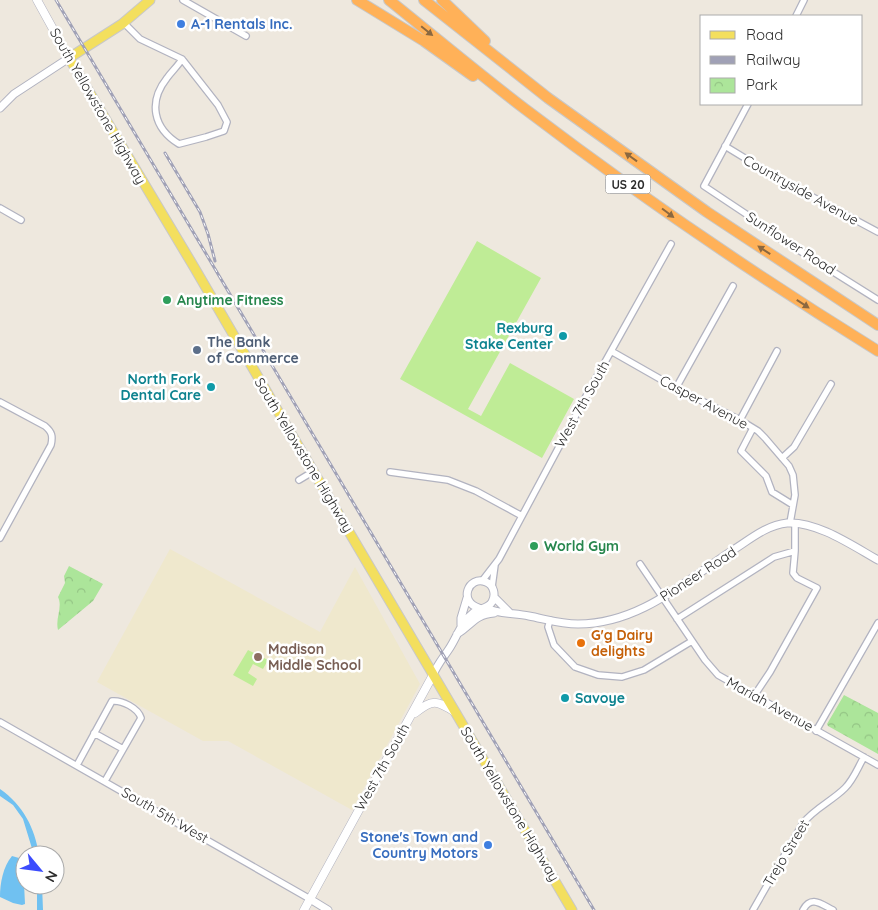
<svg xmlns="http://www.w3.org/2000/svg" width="878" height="910" font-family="Quicksand,sans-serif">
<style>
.education{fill:#efe8cd}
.park{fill:url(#park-crowns)}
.pitch{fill:#bfec96}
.water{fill:#70c1f1}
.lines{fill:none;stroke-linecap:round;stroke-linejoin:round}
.minor-casing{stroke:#b2b3c0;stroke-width:8}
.tertiary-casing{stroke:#b2b3c0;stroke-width:9}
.secondary-casing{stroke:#b2b3c0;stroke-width:9}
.primary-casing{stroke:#c8c8c8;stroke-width:11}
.motorway-casing{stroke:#c8c8c8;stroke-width:12}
.minor{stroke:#fff;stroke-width:5.5}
.tertiary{stroke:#fff;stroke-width:7}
.secondary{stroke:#fff;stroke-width:8}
.primary{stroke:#f3df5e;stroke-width:9}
.motorway{stroke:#ffb158;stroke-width:10}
.rail-casing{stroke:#a0a1b6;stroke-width:3}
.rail{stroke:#fff;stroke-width:1;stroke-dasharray:4;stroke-linecap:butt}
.oneway{fill:#8b6840}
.shop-dot{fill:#3f7fe0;stroke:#fff;stroke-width:2}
.leisure-dot{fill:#2e9e5b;stroke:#fff;stroke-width:2}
.culture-dot{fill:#0f9aa8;stroke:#fff;stroke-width:2}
.service-dot{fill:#5c6f8a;stroke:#fff;stroke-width:2}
.food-dot{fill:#e8710a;stroke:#fff;stroke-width:2}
.education-dot{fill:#8d6e63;stroke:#fff;stroke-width:2}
.labels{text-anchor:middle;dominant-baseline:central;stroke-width:5;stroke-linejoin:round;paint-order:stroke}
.shield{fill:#fff;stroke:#6b6b6b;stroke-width:1}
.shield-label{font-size:12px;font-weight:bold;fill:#2c2c2c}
.shop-label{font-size:14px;font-weight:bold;fill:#366cbe;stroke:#fff;text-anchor:start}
.street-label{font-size:14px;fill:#2c2c2c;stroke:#fff}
.leisure-label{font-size:14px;font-weight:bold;fill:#27864d;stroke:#fff;text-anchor:start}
.culture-label{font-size:14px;font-weight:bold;fill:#0d838f;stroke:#fff;text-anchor:end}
.service-label{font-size:14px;font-weight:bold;fill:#4e5e75;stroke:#fff;text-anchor:start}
.food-label{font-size:14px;font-weight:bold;fill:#c56008;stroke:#fff;text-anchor:start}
.education-label{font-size:14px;font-weight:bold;fill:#785e54;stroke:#fff;text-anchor:start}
</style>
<defs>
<pattern id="park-crowns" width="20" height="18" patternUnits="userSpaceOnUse" patternTransform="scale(1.25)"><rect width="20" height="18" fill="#ace59a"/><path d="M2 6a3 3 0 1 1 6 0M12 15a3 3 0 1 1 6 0" fill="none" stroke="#94c585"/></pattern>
</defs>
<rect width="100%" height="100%" fill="#eee8de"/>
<path class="education" d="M170,549L320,632L355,567L420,684L352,810L228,741H203L97,682Z"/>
<path class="park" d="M69,566L103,584L93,601L58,630C55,618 63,607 58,597L65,583L64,576Z
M844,695L878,713V754L828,726L827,724Z"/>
<path class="pitch" d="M477,241L541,278L468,409L481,416L510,363L574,399L542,458L400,379Z
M248,650L268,660L263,669L253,664L248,673L257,679L253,686L233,675Z"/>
<path class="water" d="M0,789C23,805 35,828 39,855H34L23,819L13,805L0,796Z
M12,856L19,858L23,863L25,904L22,905L13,903L0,897C0,883 3,867 12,856Z
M37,885H42L43,910H37Z"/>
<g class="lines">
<defs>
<path id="minor" d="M183,0L246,36
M796,16L804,0
M124,23L140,39L182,59L218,105L227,122L224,131L206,137L179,144C153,128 148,102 167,78C172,71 178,66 182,59
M748,104L704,186L755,220L765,229L878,300
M725,146L779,179L878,232
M0,208L21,220
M611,351L676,388L740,420L758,431L765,438L789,466L793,475L795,495L790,523
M676,388L733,286
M0,402L45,426C52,432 53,436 51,445L0,538
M740,420L777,351
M753,428L741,451L766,476L772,492L793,505
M782,458L794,447L831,384
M390,472L448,480L476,491L522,516
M299,480L314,471
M640,564L705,660L718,675L878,765
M482,581L499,559L591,387L671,244
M492,587L495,565
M677,619L774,557L795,551V523
M550,620L548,627L554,645L575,667L598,675L622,677L644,670L692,641
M754,696L770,672L817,588L797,578L793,573L795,551
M0,722L310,899
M816,731L878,623
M94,733L123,749
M77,765L112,701C122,700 138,708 141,718L105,781
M753,910L803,823C815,808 832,801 845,788C854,779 858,767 864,757
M803,910C811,895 821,904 833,910"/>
<path id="tertiary" d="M0,108L14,94L69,58
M494,597L509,612
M485,608C499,614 514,613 529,616C545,619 561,624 578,624C638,624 683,583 730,552C748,541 766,525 787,523C817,521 853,546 878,560
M461,625V618L467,598
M457,634C473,624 474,615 494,613
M433,675C437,665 443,658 449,649C457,637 461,622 473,613C479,608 488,609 492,602C496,595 494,585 486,582C468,575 458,602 479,608
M310,899L328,910"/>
<path id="secondary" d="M37,0L69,58
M415,713C433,699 436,700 455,712
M304,910L433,675"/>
<path id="primary" d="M150,0L122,24L69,58L194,267L286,425L572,910"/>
<path id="motorway" d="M357,0L424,41L473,76
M389,0C434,36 479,74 525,109C638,195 757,276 878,351
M424,0L548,98L647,169L707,212L878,325
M442,0L485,41"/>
</defs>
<use href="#minor" class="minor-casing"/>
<use href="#tertiary" class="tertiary-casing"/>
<use href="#secondary" class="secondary-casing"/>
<use href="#primary" class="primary-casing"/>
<use href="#motorway" class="motorway-casing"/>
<use href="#minor" class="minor"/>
<use href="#tertiary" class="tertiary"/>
<use href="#secondary" class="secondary"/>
<use href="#primary" class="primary"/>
<use href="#motorway" class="motorway"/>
<defs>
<path id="rail" d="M56,0L594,910
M165,153L200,212L208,234L215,261"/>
</defs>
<use href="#rail" class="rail-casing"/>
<use href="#rail" class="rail"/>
</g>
<defs><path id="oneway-solid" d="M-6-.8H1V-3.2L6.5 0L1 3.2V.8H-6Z" transform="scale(1.25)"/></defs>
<g class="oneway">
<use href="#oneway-solid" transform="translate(427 31) rotate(39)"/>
<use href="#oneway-solid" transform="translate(631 157) rotate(-144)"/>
<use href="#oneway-solid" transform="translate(668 213) rotate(37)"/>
<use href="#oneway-solid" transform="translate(764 250) rotate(-147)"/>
<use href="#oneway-solid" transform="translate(803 304) rotate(33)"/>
</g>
<g class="shop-dot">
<circle cx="181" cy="24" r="5"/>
<circle cx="488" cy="845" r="5"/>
</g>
<g class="leisure-dot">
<circle cx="167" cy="300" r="5"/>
<circle cx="534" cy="546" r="5"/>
</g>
<g class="culture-dot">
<circle cx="563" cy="336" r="5"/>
<circle cx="211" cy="387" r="5"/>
<circle cx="565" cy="698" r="5"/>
</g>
<circle class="service-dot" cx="197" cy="350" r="5"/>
<circle class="food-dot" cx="581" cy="643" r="5"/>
<circle class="education-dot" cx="258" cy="657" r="5"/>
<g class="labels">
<rect class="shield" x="605.5" y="174.5" width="45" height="19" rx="4"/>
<g class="shield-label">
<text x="628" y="184">US 20</text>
</g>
<g class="shop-label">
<text x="191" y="24">A-1 Rentals Inc.</text>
<text x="478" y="837" text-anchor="end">Stone's Town and<tspan x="478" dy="16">Country Motors</tspan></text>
</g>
<g class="street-label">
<text transform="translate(98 106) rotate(60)">South Yellowstone Highway</text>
<text transform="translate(801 190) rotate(29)">Countryside Avenue</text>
<text transform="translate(791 243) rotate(33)">Sunflower Road</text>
<text transform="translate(704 402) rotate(28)">Casper Avenue</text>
<text transform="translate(582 404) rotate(-61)">West 7th South</text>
<text transform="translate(304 455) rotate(59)">South Yellowstone Highway</text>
<text transform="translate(698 574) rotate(-33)">Pioneer Road</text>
<text transform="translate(770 704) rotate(29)">Mariah Avenue</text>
<text transform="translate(382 767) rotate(-61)">West 7th South</text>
<text transform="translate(510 804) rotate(59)">South Yellowstone Highway</text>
<text transform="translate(165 815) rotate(30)">South 5th West</text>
<text transform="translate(786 853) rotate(-59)">Trejo Street</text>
</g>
<g class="leisure-label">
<text x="177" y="300">Anytime Fitness</text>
<text x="544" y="546">World Gym</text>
</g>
<g class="culture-label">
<text x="553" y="328">Rexburg<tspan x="553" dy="16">Stake Center</tspan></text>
<text x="201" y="379">North Fork<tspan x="201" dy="16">Dental Care</tspan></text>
<text x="575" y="698" text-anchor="start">Savoye</text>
</g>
<g class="service-label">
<text x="207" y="342">The Bank<tspan x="207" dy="16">of Commerce</tspan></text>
</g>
<g class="food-label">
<text x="591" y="635">G'g Dairy<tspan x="591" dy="16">delights</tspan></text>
</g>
<g class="education-label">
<text x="268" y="649">Madison<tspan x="268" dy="16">Middle School</tspan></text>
</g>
</g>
<rect x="700" y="15" width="162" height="90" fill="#ffffff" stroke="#ababab"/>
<rect x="710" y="31" width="25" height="8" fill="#f3df5e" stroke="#ababab"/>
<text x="746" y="40" font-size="15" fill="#2c2c2c">Road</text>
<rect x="710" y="56" width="25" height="8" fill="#a0a1b6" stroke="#ababab"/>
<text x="746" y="65" font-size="15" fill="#2c2c2c">Railway</text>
<rect x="710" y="78" width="25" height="15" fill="url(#park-crowns)" stroke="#ababab"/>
<text x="746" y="90" font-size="15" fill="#2c2c2c">Park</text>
<g transform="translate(40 870) rotate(119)"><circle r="24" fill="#ffffff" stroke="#ababab"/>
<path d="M0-4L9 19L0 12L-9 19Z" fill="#3c4cfd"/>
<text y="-8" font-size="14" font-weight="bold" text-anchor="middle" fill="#2c2c2c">N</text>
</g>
</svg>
